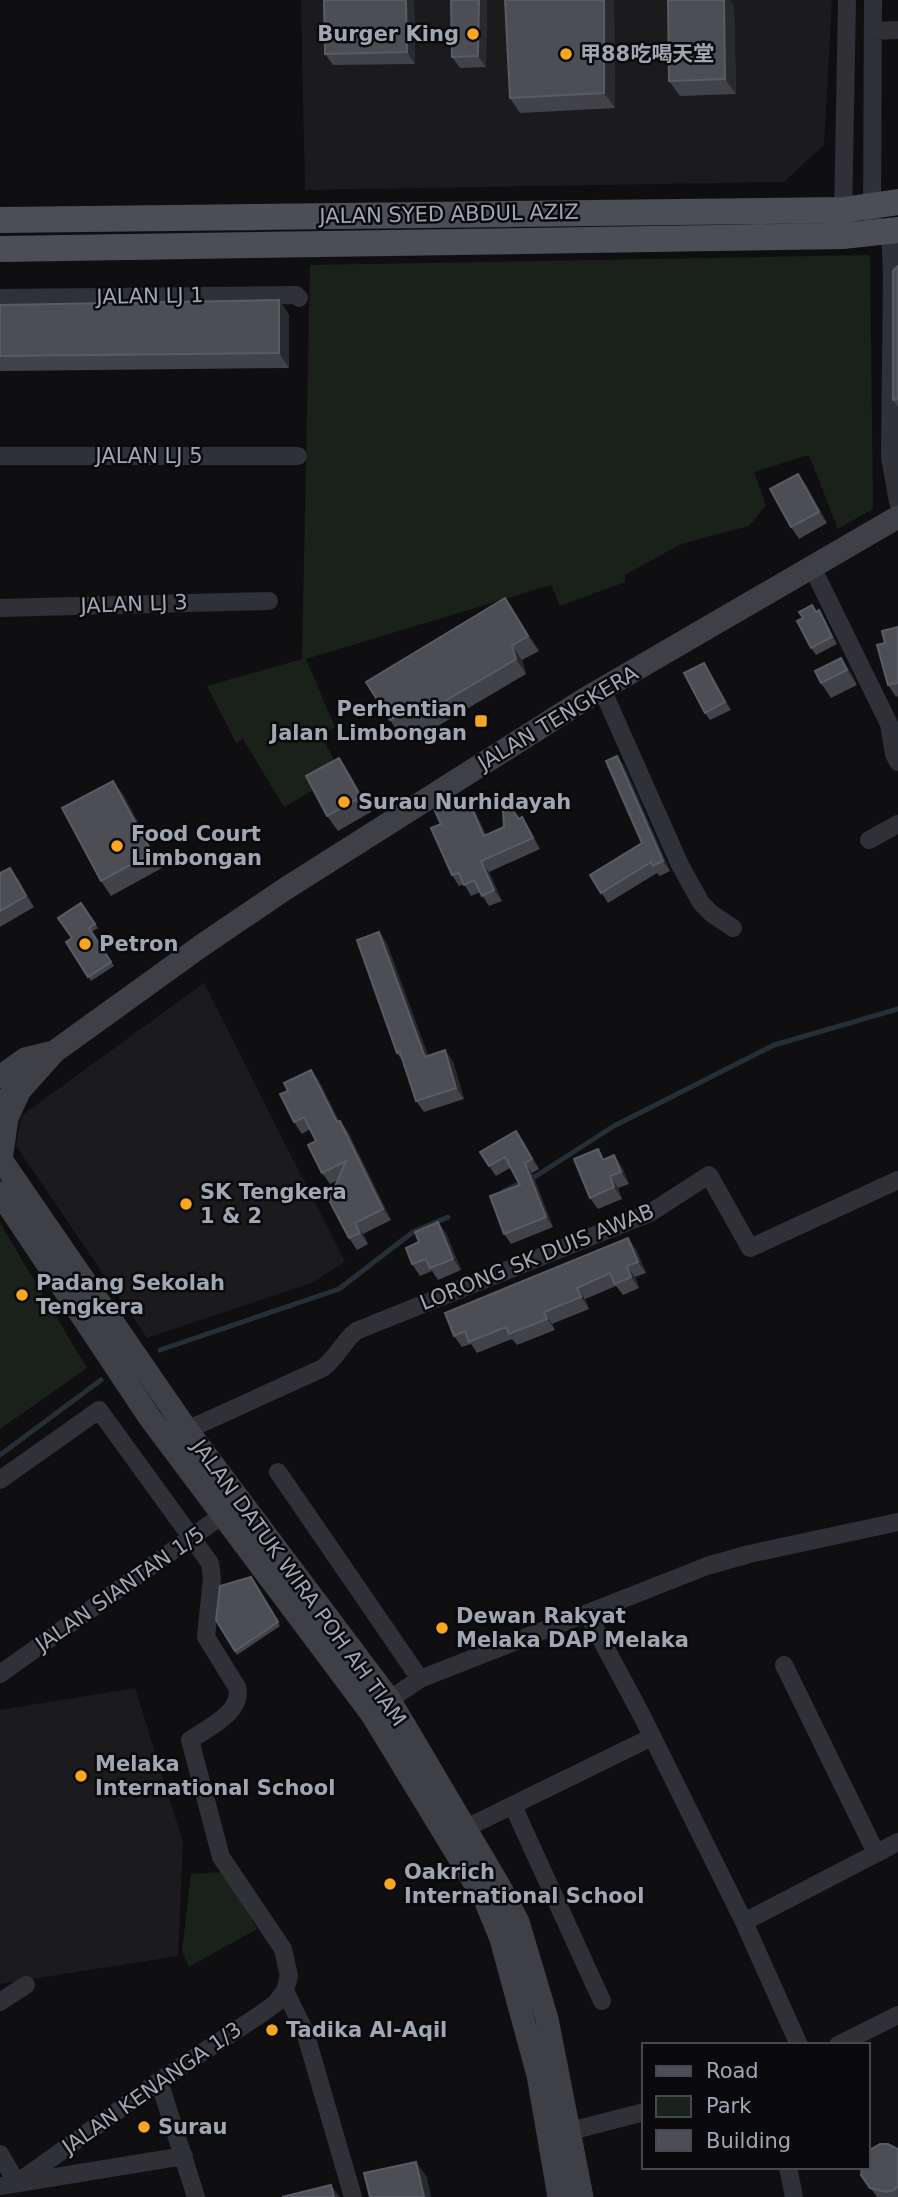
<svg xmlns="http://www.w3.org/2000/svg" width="898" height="2197" font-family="'DejaVu Sans','Noto Sans SC',sans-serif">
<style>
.built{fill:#1b1b1e}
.green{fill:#1a211a}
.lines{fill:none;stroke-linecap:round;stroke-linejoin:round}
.stream{stroke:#262f35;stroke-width:5}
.street{stroke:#303136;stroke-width:18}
.secondary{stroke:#3e4046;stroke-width:23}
.primary{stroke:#4c4e55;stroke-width:26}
.wall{fill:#424349}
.shaded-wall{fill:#292a2e}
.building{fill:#4c4e54;stroke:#595c63;stroke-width:2}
.poi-dot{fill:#f9a720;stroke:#0a0a0c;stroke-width:2.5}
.labels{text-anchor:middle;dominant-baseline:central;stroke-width:5;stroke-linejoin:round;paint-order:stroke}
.poi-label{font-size:21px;font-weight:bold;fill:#a0a6b2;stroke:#0a0a0c;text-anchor:start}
.street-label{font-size:21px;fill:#a0a6b2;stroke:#0a0a0c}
</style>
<rect width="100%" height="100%" fill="#0f0f11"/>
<path class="built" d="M301,0H832L824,145L784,182L305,190Z
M204,983L345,1262L309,1284L147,1338L16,1146L21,1116Z
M135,1688L183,1842L178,1956L0,1984V1710Z"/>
<path class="green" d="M870,255L873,509L838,529L809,455L754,472L766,505L749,526L681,544L625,575V582L560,606L551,585L306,659L335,727L321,736L342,774L284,807L243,739L236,743L207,686L302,659L310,265Z
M0,1223L87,1368L0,1429Z
M223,1872L229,1879L257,1929L189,1967L182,1951L191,1874Z"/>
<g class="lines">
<path class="stream" d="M504,1191L536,1176L614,1126L774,1045L898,1009
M160,1350L339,1289L413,1232L448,1217
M0,1455L101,1380"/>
<path class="street" d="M873,31L898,30
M872,217L873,0
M843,218L847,0
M890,231L892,274L890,457L898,502
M0,298L296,295L299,298
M0,456H298
M812,567L889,724L894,754L898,762
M0,608L269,601
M602,689L680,865L701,903L712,914L733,928
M869,840L898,824
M187,1430L323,1368C337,1357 343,1342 356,1331L650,1213L709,1175L750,1248L898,1180
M278,1472L420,1679
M0,1480L99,1410L210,1563L212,1578L206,1637L237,1687C244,1712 207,1728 190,1740L221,1857L283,1949L289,1976L285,1991L305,2032L353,2197
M587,1613L642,1716L744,1922L799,2045
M784,1665L876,1853
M0,1674L231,1509
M380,1706L420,1679L707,1566L749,1554L898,1522
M513,1806L602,2001
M466,1828L652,1737
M744,1922L898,1842
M0,2002L26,1985
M838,2045L898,2015
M159,2081L196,2197
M559,2134L644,2112
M0,2154L17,2183L159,2081L261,2014L276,2003L285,1991
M788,2167L794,2197
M0,2186L184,2156"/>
<path class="secondary" d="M0,1077L25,1059L54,1052
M0,1104L21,1089L54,1052L201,946L285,889L585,699L898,517
M0,1158L187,1430L389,1699L501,1889L518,1922L547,2019L582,2197
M1,1160L7,1118L19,1092
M0,1193L150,1418L371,1713L485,1900L501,1939L538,2075L559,2197"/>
<path class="primary" d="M0,220L843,210L898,202
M0,249L843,236L898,230"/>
</g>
<path class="wall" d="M324,0H414L415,64L333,65L325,54Z
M451,0H487L486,67L460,68L452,57Z
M505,0H614L615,108L520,113L510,98Z
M734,6L736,94L680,96L669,81Z
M898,266V407L893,400Z
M279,300L289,315V368L0,371V305Z
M806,485L827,523L799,539L791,527Z
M505,598L539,651L522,660L526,674L426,733L419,725L400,735L390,720Z
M812,605L817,612L824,618L837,644L816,655L811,648L803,618Z
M898,627V696L896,697L888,685L885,643Z
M841,658L851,673L857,685L831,698L821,683Z
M709,671L731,710L710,720L705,713Z
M617,756L624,766L670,871L660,876L657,873L608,903L590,875L642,843Z
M339,758L349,773L371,812L338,831L327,816Z
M113,781L124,796L162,868L111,896L101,881Z
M474,809L486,835L519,819L529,828L540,849L489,872L502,901L489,906L480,892L471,896L464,884L459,886L452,875Z
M0,873L18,879L34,907L0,927Z
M81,903L98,928L91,932L114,966L91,981L66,942L72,938Z
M379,932L387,944L428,1056L445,1050L453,1062L464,1099L424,1112L416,1101L402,1060L397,1053Z
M311,1070L319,1081L339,1121L348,1132L391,1220L363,1234L368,1244L357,1250L349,1238L338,1180L330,1184L322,1173L316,1141L310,1129L302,1134L294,1122L288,1091Z
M523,1141L539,1169L532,1173L553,1227L511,1244L504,1234L520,1185L510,1168L496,1176L489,1166Z
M614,1155L622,1167L629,1184L618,1188L622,1199L598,1209L590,1198L605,1159Z
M446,1233L461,1270L438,1280L432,1271L420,1276L412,1264Z
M636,1249L646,1273L635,1277L639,1288L623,1295L616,1286L585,1299L589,1309L552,1324L555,1330L517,1345L512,1339L477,1353L471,1344L462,1347L454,1336Z
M251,1577L280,1626L237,1655L216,1620Z
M898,2149V2197H877L861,2175Z"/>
<path class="shaded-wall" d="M406,0H414L415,64L407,52Z
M479,0H487L486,67L478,56Z
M604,0H614L615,108L604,93Z
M724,0H730L734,6L736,94L725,79Z
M279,300L289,315V368L279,353Z
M798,474L806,485L827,523L819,512Z
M505,598L515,613L539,651L528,636Z
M819,610L824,618L837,644L832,637Z
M512,646L522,660L526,674L516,659Z
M841,658L851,673L857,685L847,670Z
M704,663L709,671L731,710L725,702Z
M617,756L624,766L670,871L663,861Z
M339,758L349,773L371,812L361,797Z
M113,781L124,796L162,868L152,853Z
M467,798L474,809L491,846L484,836Z
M522,817L529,828L540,849L533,838Z
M481,861L489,872L502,901L494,890Z
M10,868L18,879L34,907L26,896Z
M379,932L387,944L433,1068L425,1057Z
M445,1050L453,1062L464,1099L456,1088Z
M311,1070L319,1081L345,1133L337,1122Z
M340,1121L348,1132L391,1220L383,1209Z
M516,1131L523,1141L539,1169L532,1159Z
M614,1155L622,1167L629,1184L621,1172Z
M525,1163L532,1173L553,1227L546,1217Z
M610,1176L618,1188L622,1199L614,1187Z
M438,1222L446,1233L461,1270L453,1259Z
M355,1223L363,1234L368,1244L360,1233Z
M628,1238L636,1249L646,1273L638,1262Z
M627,1266L635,1277L639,1288L631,1277Z
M577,1288L585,1299L589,1309L581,1297Z
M544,1312L552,1324L555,1330L547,1319Z
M416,2162L427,2177L431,2197H424Z
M331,2185L340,2197H334Z"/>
<path class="building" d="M324,0H406L407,52L325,54Z
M451,0H479L478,56L452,57Z
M505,0H604V93L510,98Z
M668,0H724L725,79L669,81Z
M898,266V399L893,400V271Z
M279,300V353L0,356V305Z
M798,474L819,512L791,527L770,489Z
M505,598L528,636L512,646L516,659L416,718L409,710L390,720L366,682Z
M812,605L816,612L819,610L832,637L811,648L797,621L803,618L799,612Z
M898,627V683L888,685L877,645L885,643L882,631Z
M841,658L847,670L821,683L815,671Z
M704,663L725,702L705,713L684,673Z
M617,756L663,861L653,866L651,862L601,893L590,875L642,843L606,761Z
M339,758L361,797L327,816L306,776Z
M113,781L152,853L101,881L62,808Z
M467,798L484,836L504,827L503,810L511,808L519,819L522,817L533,838L481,861L494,890L482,896L474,880L464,885L459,873L452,875L431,828L441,824L435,811Z
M10,868L26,896L0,911V873Z
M81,903L95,924L89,928L111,962L88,977L66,942L72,938L58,918Z
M379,932L425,1057L445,1050L456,1088L416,1101L400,1052L397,1053L357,940Z
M311,1070L337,1122L340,1121L383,1209L355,1223L360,1233L349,1238L329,1200L346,1161L322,1173L308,1145L316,1141L304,1117L294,1122L280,1094L288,1091L284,1083Z
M516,1131L532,1159L525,1163L546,1217L504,1234L490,1196L520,1185L505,1157L489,1166L480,1152Z
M598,1149L603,1160L614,1155L621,1172L610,1176L614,1187L590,1198L574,1159Z
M438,1222L453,1259L430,1268L426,1259L412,1264L406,1248L419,1242L415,1232Z
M628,1238L638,1262L627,1266L631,1277L615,1284L610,1273L577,1288L581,1297L544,1312L547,1319L509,1334L506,1327L469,1342L465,1331L454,1336L445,1313Z
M251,1577L278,1622L235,1651L216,1620L220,1586Z
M880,2144H888L898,2149V2186L894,2190L886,2192L870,2188L861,2175L862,2167H868V2151Z
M416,2162L424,2197H370L364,2173Z
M331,2185L334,2197H282Z"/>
<g class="poi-dot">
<circle cx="473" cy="34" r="7"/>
<circle cx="566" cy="54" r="7"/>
<rect x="474" y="714" width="14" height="14" rx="3.5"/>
<circle cx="344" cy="802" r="7"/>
<circle cx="117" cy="846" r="7"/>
<circle cx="85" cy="944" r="7"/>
<circle cx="186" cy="1204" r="7"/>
<circle cx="22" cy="1295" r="7"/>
<circle cx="442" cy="1628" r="7"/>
<circle cx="81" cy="1776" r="7"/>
<circle cx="390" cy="1884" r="7"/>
<circle cx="272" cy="2030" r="7"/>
<circle cx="144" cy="2127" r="7"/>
</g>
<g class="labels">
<g class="poi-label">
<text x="459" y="34" text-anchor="end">Burger King</text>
<text x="580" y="54">甲88吃喝天堂</text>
<text x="467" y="709" text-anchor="end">Perhentian<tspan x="467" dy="24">Jalan Limbongan</tspan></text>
<text x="358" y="802">Surau Nurhidayah</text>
<text x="131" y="834">Food Court<tspan x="131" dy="24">Limbongan</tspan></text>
<text x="99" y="944">Petron</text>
<text x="200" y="1192">SK Tengkera<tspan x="200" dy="24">1 &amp; 2</tspan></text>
<text x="36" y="1283">Padang Sekolah<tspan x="36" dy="24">Tengkera</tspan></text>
<text x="456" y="1616">Dewan Rakyat<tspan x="456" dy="24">Melaka DAP Melaka</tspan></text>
<text x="95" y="1764">Melaka<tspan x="95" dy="24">International School</tspan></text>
<text x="404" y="1872">Oakrich<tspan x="404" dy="24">International School</tspan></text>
<text x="286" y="2030">Tadika Al-Aqil</text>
<text x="158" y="2127">Surau</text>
</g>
<g class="street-label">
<text transform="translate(449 214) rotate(-1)">JALAN SYED ABDUL AZIZ</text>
<text transform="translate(150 296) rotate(-1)">JALAN LJ 1</text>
<text x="149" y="456">JALAN LJ 5</text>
<text transform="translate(134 604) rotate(-2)">JALAN LJ 3</text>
<text transform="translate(558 718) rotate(-31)">JALAN TENGKERA</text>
<text transform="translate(537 1257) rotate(-22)">LORONG SK DUIS AWAB</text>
<text transform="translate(299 1583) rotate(54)">JALAN DATUK WIRA POH AH TIAM</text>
<text transform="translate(120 1589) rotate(-35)">JALAN SIANTAN 1/5</text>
<text transform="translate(152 2088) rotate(-35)">JALAN KENANGA 1/3</text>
</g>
</g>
<rect x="642" y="2043" width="228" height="126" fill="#0a0a0c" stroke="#46484e" stroke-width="2"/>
<rect x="656" y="2066" width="35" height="10" fill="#4c4e55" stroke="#46484e" stroke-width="2"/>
<text x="706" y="2078" font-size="21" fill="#a0a6b2">Road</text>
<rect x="656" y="2096" width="35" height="21" fill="#1a211a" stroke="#46484e" stroke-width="2"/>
<text x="706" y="2113" font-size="21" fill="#a0a6b2">Park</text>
<rect x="656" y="2130" width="35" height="21" fill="#4c4e54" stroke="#46484e" stroke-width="2"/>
<text x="706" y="2148" font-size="21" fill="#a0a6b2">Building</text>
</svg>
